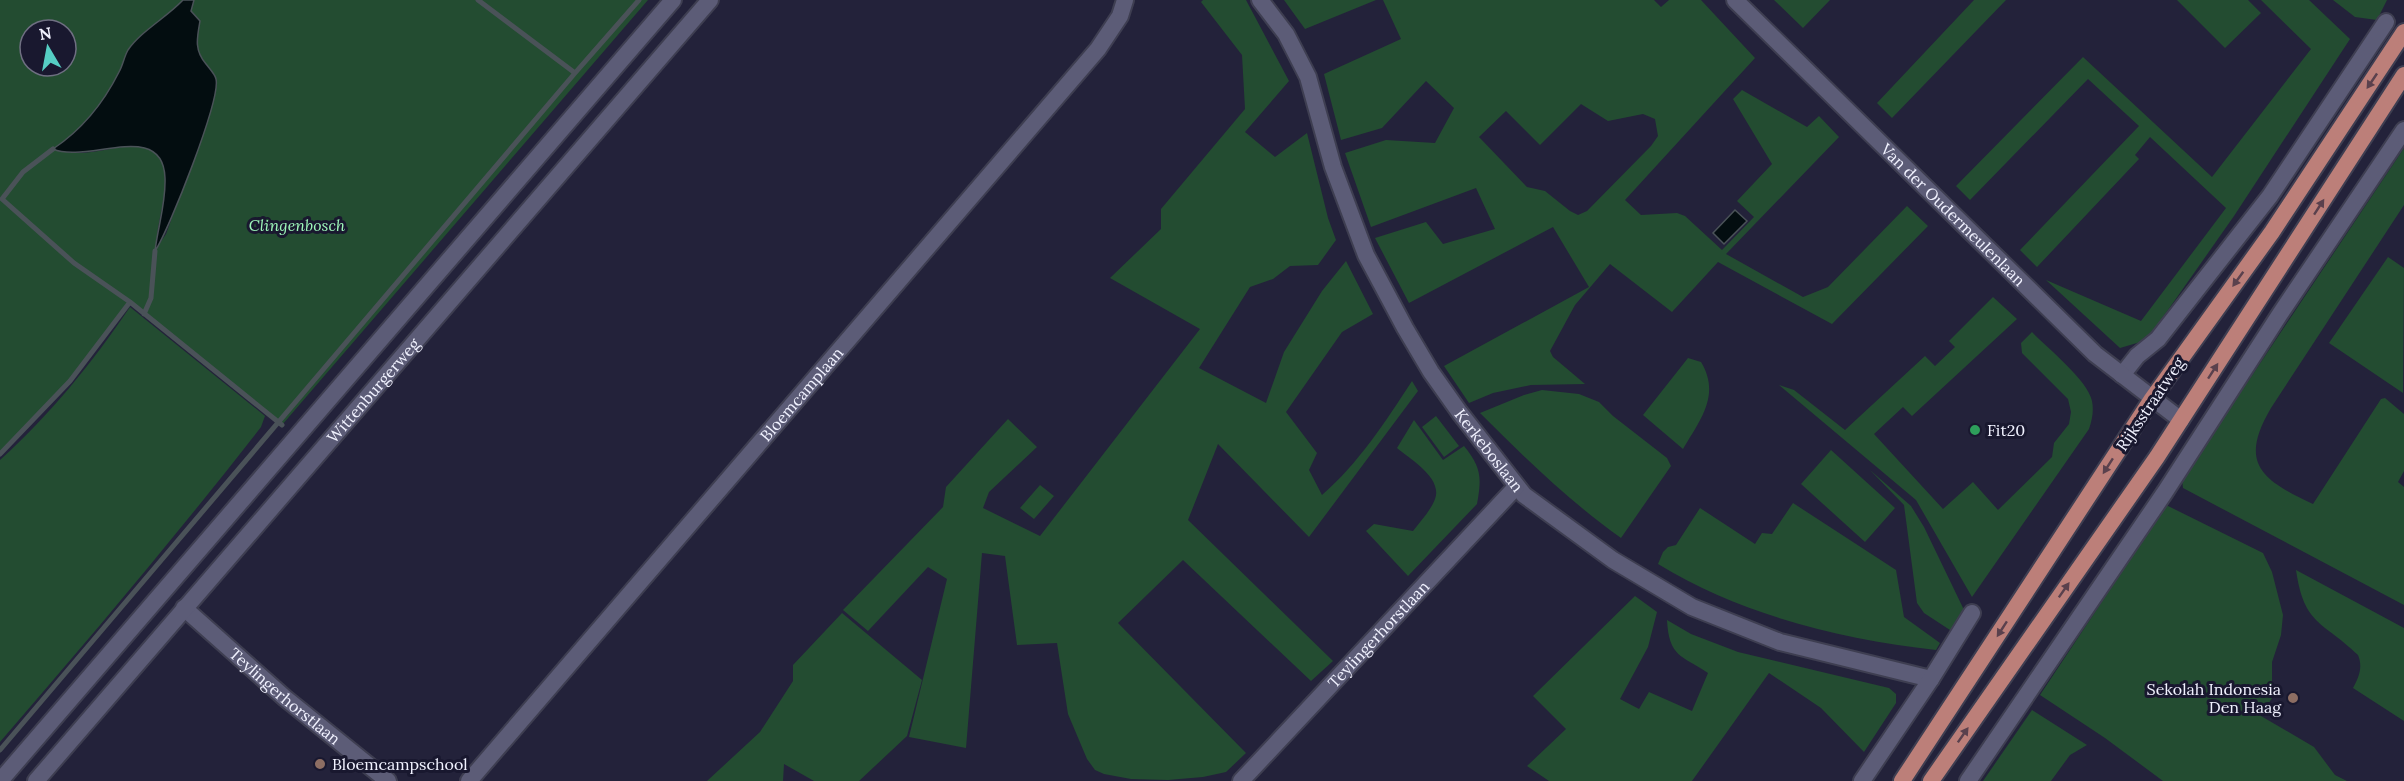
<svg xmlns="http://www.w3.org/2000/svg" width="2404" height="781" font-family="Lora,serif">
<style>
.green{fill:#234c31;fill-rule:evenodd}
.water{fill:#030d10;stroke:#4a5258;stroke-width:1.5}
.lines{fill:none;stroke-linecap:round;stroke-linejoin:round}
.stream{stroke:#4a5258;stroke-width:5}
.minor-casing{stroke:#3e3e51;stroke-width:20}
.tertiary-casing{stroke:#3e3e51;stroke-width:20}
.primary-casing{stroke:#3e3e51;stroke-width:20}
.minor{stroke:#5c5c77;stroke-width:16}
.tertiary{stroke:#5c5c77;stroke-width:16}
.primary{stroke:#bc7f79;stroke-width:16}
.oneway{fill:#5a414d}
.leisure-dot{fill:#2e9e5b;stroke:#19182f;stroke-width:2}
.education-dot{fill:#8d6e63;stroke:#19182f;stroke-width:2}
.labels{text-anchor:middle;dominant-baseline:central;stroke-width:6;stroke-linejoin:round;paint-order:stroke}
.street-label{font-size:16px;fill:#f1f2ff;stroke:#19182f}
.park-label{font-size:16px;font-style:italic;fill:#9ef8ba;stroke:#19182f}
.poi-label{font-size:16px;fill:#f1f2ff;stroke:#19182f;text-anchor:start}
</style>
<rect width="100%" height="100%" fill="#23223a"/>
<path class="green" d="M0,0H183C166,18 141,31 128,50C124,57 123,65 119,72C103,103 83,129 54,149C61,150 69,153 77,153C109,154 165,125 165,180C165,204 156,227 156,249L166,234L203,133L211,70C195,51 196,45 200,21L191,11L194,0H648L282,425L130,303L70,381L0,454ZM30,30H66V66H30Z
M1203,0H1246L1289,81L1245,132L1275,157L1307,133L1328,218L1336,240L1318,265L1290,266L1273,279L1250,287L1199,368L1266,403L1284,352L1322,291L1346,261L1373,314L1342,332L1286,412L1317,453L1309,470L1322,495C1358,464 1386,421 1412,381L1418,391L1309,537L1218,444L1188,520L1333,661L1311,681L1183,560L1118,623L1246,753L1226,772L1203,777L1168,780L1131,779L1104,774L1095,770L1087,759L1068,714L1057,643L1017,645L1005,556L982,553L966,748L909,737L947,579L928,567L868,631L843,610L943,507L946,487L1008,419L1037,447L989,492L983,508L1040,536L1200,329L1110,278L1161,229V209L1245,109L1242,55L1201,2Z
M1284,0H1376L1305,29Z
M1383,0H1654L1661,7L1669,0H1701L1755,58L1625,200L1641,215L1677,213L1685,216L1722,250L1754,217L1737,201L1772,164L1733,99L1742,90L1807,127L1819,116L1839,137L1726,254L1803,297L1828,287L1907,206L1928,226L1832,324L1718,262L1672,312L1610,264L1575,305L1550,351L1553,357L1585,384L1531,385L1493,393L1469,403L1444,366L1589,287L1553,227L1409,303L1375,238L1426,222L1443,244L1495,229L1476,188L1371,227L1345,153L1386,140L1435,143L1454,108L1426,81L1382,128L1341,140L1324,74L1401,39ZM1581,104L1608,121L1643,114L1655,119L1658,136L1651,146L1587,211L1578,215L1570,211L1545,191L1527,187L1479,137L1506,111L1540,145Z
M1774,0H1830L1803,28Z
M1974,0H2006L1892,118L1877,103Z
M2177,0H2248L2261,13L2225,48Z
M2261,0H2309L2350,39L2234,216L2147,340L2120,348L2046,280L2141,321L2226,208L2150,137L2135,155L2139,159L2037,267L2020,250L2139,126L2088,79L1970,200L1956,186L2083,57L2212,177L2311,49Z
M2333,0H2387L2377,20L2355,17Z
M2404,148V205L2271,408C2238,464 2262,480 2313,504L2381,399L2385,398L2404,414V471L2398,482L2404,487V605L2183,488L2182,480Z
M2388,257L2404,268L2403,393L2329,343Z
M1993,297L2017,319L1912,416L1903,407L1874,434L1943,509L1973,482L1998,510L2052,457L2054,443L2069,424L2071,412L2068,399L2022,353L2021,343L2032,332C2047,348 2088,380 2092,401C2094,411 2092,420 2089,429L1972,597L1916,500L1779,385L1794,390L1845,430L1925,356L1935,366L1955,347L1949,341Z
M130,307L265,416L261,427C177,535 89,639 0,742V460C49,416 93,362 130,307Z
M1688,358L1701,362C1721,395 1700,420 1683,449L1643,415Z
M1542,390L1579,394L1599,402L1613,416L1667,458L1671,466L1621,538C1569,501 1525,458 1480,413L1524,395Z
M1436,416L1459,446L1444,457L1422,427Z
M1414,420L1443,460L1464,446C1481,467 1482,477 1477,504L1408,576L1366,531L1374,524L1413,531C1420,522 1431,510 1435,499C1443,478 1410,459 1397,448Z
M1831,450L1895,508L1865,542L1801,484Z
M1870,470L1911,506L1924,527L1965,612L1953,632L1924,613L1917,603L1904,505Z
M1040,485L1054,496L1034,519L1020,508Z
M1793,503L1896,570L1904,617L1940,643L1936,650C1839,639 1742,615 1658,564L1663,552L1668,547L1676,545L1700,508L1755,544L1762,533L1772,534Z
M2166,505L2263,553L2272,572L2283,615L2281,635L2272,662V698L2261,716L2314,747L2335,775L2347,781H2163L2105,738L2040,695Z
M2296,570L2404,628V721L2353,688C2359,677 2363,667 2358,655C2323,621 2304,626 2296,570Z
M1635,596L1657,612L1648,647L1620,699L1639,709L1649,692L1692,711L1708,673C1681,655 1669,657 1667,620L1691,634L1738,652L1889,688L1896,694V703L1864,752L1821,708L1769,673L1692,781H1549L1527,766L1566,729L1533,696Z
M842,613L922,680L907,736L859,781H814L784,764L783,781H707L760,732L793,681V665Z
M2032,710L2087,745L2070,755L2051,781H1983Z"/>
<path class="water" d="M183,0H194L191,11L200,21C197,38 194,50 206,64C209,68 215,74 216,79C221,99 169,230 155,251C158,226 166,203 165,178C163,119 87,164 53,149C83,129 103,104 119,72C123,65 124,57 128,50C141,31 166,18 183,0Z
M1735,210L1747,221L1724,244L1713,233Z"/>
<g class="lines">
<path class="stream" d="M478,0L575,73
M53,149L23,172L2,199L74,263L130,302L282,425
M144,314L151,298L155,251
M0,454L70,381L130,302
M0,750L575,73L639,0"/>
<defs>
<g id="minor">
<path id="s1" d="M1260,0L1286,34L1308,77L1333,167L1366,255L1405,328L1431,372L1460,413L1524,495L1613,560L1692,607L1780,642L1931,679"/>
<path d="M2122,375L2137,356L2158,339L2270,196L2386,22"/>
<path id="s2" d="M184,608L285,698L388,781"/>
<path id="s3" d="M36,781L710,0"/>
<path id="s4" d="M469,781L1098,49L1120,16L1125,0"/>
<path id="s5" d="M1241,781L1516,487"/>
<path d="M1862,781L1931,679L1972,613"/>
<path d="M1968,781L2165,492L2280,314L2404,130"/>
</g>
<g id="tertiary">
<path id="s6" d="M1735,0L2095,354L2181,420"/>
<path d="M0,781L673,0"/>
</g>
<path id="primary" d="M1902,781L2152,399L2272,232L2404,32
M1931,781L2157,457L2404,75"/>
</defs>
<use href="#minor" class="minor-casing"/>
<use href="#tertiary" class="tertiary-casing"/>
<use href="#primary" class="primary-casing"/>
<use href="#minor" class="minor"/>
<use href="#tertiary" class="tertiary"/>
<use href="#primary" class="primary"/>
</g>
<defs><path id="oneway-solid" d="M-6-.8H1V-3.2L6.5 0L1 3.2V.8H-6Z" transform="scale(1.5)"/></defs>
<g class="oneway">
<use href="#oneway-solid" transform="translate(2372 81) rotate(124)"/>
<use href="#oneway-solid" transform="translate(2319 207) rotate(-57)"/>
<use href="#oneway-solid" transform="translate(2238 279) rotate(126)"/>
<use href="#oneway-solid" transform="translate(2213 371) rotate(-57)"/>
<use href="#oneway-solid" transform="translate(2108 466) rotate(123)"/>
<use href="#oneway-solid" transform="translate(2064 590) rotate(-55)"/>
<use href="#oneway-solid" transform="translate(2002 629) rotate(123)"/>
<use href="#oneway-solid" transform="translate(1963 735) rotate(-55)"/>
</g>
<circle class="leisure-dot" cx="1975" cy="430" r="6"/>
<g class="education-dot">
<circle cx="2293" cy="698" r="6"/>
<circle cx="320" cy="764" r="6"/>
</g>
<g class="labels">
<g class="street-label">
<text stroke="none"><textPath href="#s6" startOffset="306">Van der Oudermeulenlaan</textPath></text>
<text stroke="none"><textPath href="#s3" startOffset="516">Wittenburgerweg</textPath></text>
<text stroke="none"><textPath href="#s4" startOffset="510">Bloemcamplaan</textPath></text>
<text transform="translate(2150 404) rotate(-56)">Rijksstraatweg</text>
<text stroke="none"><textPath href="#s1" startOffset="510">Kerkeboslaan</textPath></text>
<text stroke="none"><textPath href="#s5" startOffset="201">Teylingerhorstlaan</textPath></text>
<text stroke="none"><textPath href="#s2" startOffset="134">Teylingerhorstlaan</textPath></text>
</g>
<g class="park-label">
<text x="297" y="225">Clingenbosch</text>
</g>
<g class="poi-label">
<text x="1987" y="430">Fit20</text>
<text x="2281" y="689" text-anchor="end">Sekolah Indonesia<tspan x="2281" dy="18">Den Haag</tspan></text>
<text x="332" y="764">Bloemcampschool</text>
</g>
</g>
<g transform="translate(48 48) rotate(350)"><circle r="28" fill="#19182f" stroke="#6f6f82" stroke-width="1.5"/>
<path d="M0-4.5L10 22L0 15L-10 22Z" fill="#56cec4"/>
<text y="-9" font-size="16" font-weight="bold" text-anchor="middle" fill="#f1f2ff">N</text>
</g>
</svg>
